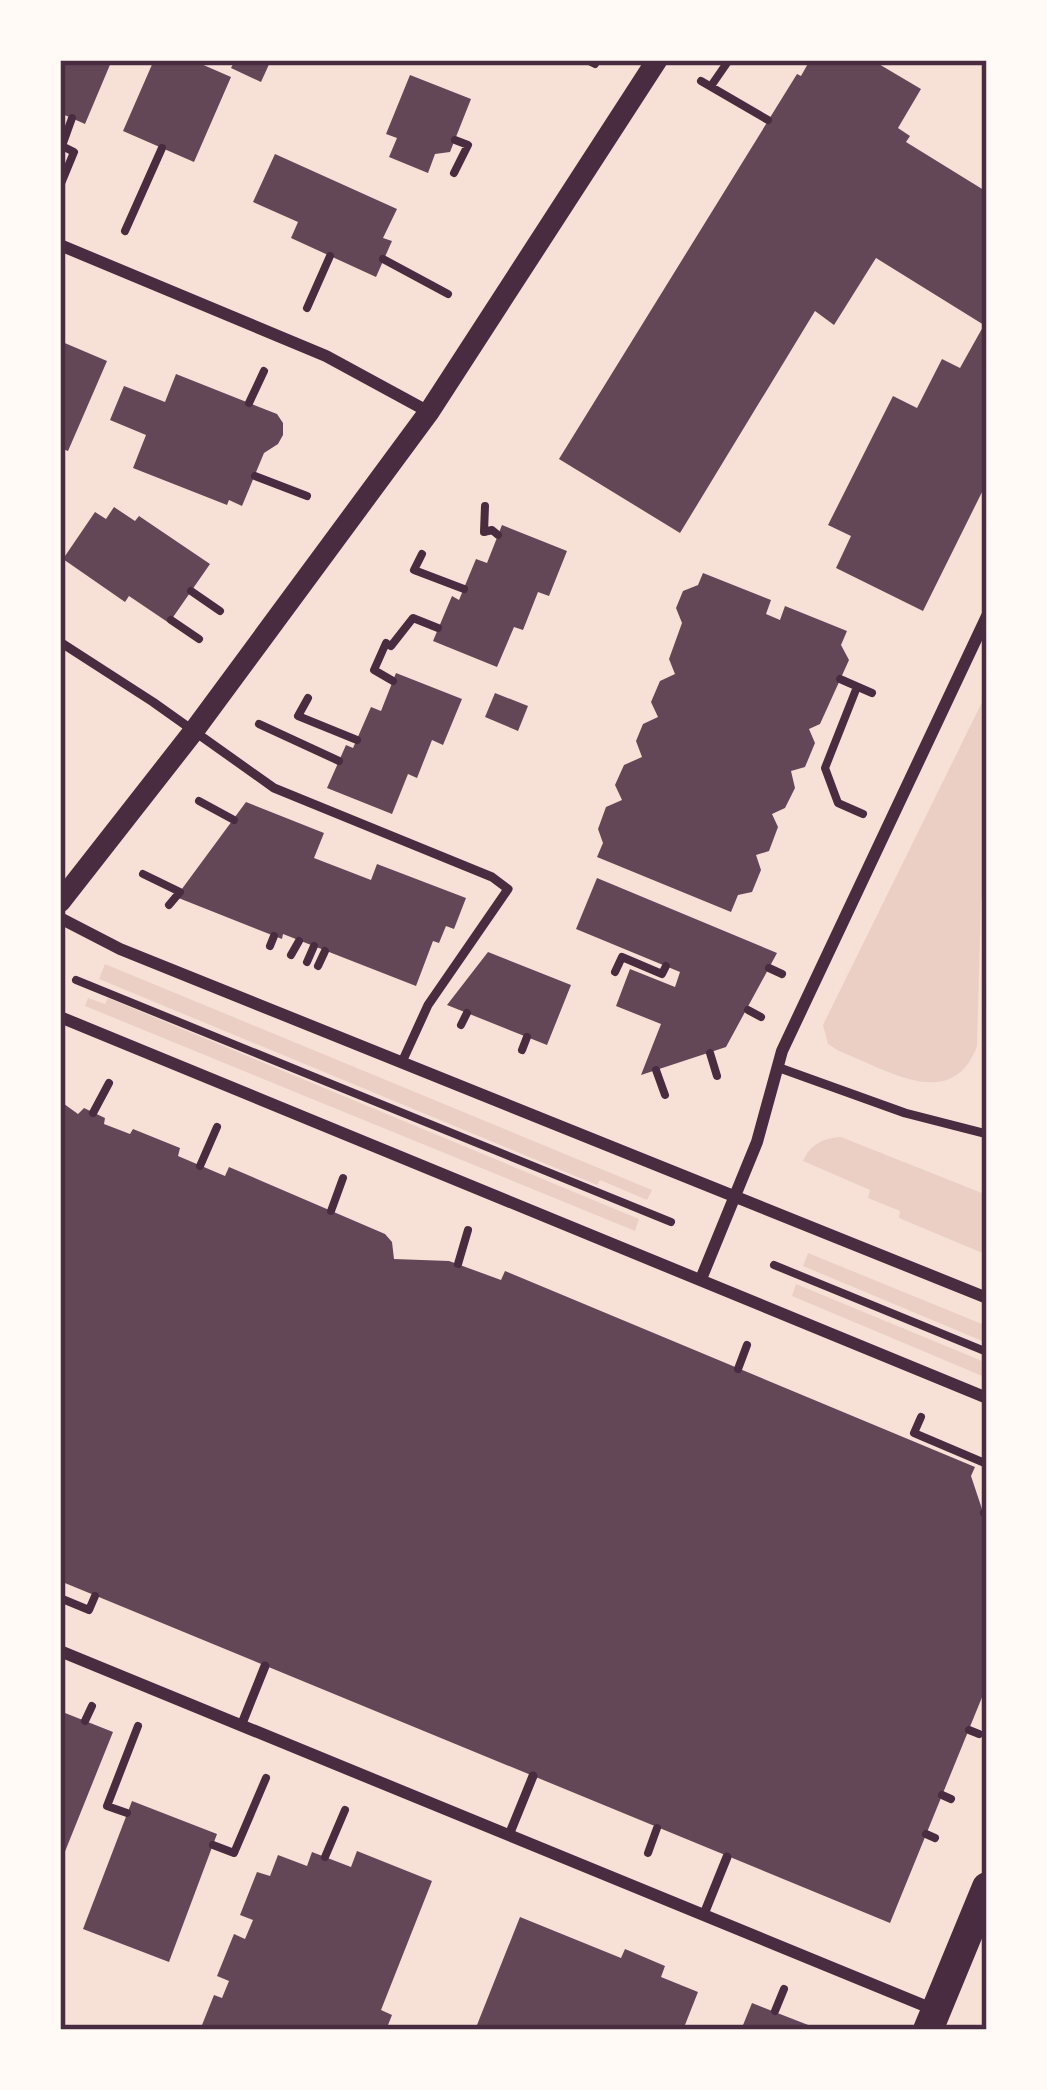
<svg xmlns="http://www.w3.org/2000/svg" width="1047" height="2090" font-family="'Public Sans',sans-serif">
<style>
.green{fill:#ebcfc5}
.building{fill:#644757}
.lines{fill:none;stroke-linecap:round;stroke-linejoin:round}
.path{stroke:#4a2c40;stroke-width:8}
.service{stroke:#4a2c40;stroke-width:9}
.minor{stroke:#4a2c40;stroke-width:12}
.tertiary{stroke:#4a2c40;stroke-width:21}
.primary{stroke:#4a2c40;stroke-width:30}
.neatline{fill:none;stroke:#4a2c40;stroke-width:4.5}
</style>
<rect width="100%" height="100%" fill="#f7e1d7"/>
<path class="green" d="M987,692V883L981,901L977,1046C952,1114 886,1069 839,1051L828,1044L823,1025Z
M105,964L652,1190L647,1200L600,1180L597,1185L99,979Z
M88,998L105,1004L108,998L639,1219L635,1231L85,1006Z
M841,1137L987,1195V1251L980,1252L899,1218L900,1211L868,1198L870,1190L803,1161C810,1144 824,1138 841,1137Z
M808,1253L987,1326V1343L803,1266Z
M796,1284L987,1363V1378L792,1296Z"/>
<path class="building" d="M60,60H112L85,124L60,113Z
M154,60H192L231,77L194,162L123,131Z
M235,60H271L261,82L231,68Z
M810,60H872L921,89L898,128L910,136L906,142L987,192V482L923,611L836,568L851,536L828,525L893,396L917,408L942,359L960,368L984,325L876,258L834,325L815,311L680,533L559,459L797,74L801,76Z
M410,75L471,99L450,152L435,154L428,173L389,157L397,138L386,134Z
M275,154L397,209L383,238L392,241L376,277L291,238L298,222L253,202Z
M60,341L107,361L68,451L60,448Z
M176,374L277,414L283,423V435L278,444L264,453L242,506L229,500L227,505L133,468L146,435L110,420L124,386L165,402Z
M114,507L135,521L139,516L210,564L169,623L129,596L125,602L63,559L95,512L106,519Z
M502,525L567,551L549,596L538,592L523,630L514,627L497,667L433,641L452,596L459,600L476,559L487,563Z
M703,573L771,600L766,614L780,620L785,606L847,631L841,645L849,660L820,724L809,729L815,743L805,767L791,771L795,788L785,808L772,814L778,827L769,851L756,855L761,870L752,892L738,895L731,912L597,857L603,843L598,829L606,807L622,800L615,785L624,765L642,757L636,741L643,724L658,717L651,702L660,681L675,674L669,659L682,623L676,608L683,591L698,585Z
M396,673L462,699L443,745L432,740L417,778L408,774L392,814L327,788L346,745L353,748L371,707L381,711Z
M495,693L528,706L518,731L485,717Z
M246,802L324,833L314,858L371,880L377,864L466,898L454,929L446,926L439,943L433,941L416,986L283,934L282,939L176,897Z
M597,878L777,953L726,1047L641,1075L661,1024L616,1006L630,969L675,987L680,972L576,929Z
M488,952L571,985L547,1045L447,1005Z
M60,1101L78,1114L84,1108L105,1118L104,1124L130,1134L133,1129L180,1148L178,1156L225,1176L229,1167L385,1234L392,1242L394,1259L449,1261L501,1280L505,1271L975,1467L971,1476L987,1524V1685L890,1923L60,1581Z
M60,1711L113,1732L60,1864Z
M132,1801L217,1834L169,1962L83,1929Z
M357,1851L432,1881L381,2010L392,2015L386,2030H200L214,1995L222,1998L229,1981L217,1976L234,1934L245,1939L253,1920L240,1915L257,1872L270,1876L278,1855L307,1866L312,1852L351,1867Z
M520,1917L621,1958L625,1949L665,1966L661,1977L698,1992L683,2030H475Z
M752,2003L821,2030H741Z"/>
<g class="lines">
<path class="path" d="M587,60L595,64
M701,81L768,120
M711,86L729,60
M454,173L468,145L455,140
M60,186L74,152L62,146L72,118
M125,231L162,148
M383,259L448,294
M307,308L330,256
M249,403L264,371
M255,476L307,496
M485,506L484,532L492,530L498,535
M422,554L414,570L464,589
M191,591L220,611
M171,620L199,639
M386,643L374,670L393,681
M391,646L413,618L438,628
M840,679L872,693
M857,687L825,768L838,803L863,814
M308,698L298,716L357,740
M259,724L339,761
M199,801L234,820
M143,874L180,892L169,905
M270,946L274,936
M291,955L299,941
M307,962L314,946
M318,966L325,951
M769,968L782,974
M615,972L622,957L662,974L666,966
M76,980L671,1222
M748,1010L761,1017
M461,1025L467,1013
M522,1050L527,1037
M710,1053L717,1076
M656,1070L665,1095
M93,1113L109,1083
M200,1166L217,1127
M331,1211L343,1178
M458,1264L468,1230
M774,1265L987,1352
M738,1369L747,1345
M921,1417L914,1433L987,1464
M984,1513L987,1512
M60,1598L89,1610L95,1596
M85,1721L92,1706
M969,1730L979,1734
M942,1795L951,1799
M127,1813L107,1806L138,1726
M926,1834L935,1838
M213,1845L234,1853L266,1778
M648,1853L657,1828
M325,1857L345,1810
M775,2011L784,1989"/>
<path class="service" d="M60,642L153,702L274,788L492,877L508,889L428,1005L402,1062
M777,1067L905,1113L987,1134
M241,1726L265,1666
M509,1835L533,1776
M704,1914L727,1857"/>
<path class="minor" d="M60,245L326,356L429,412
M60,918L120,949L987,1298
M60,1017L987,1398
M701,1279L757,1142L782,1051L987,616
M60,1651L935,2010"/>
<path class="tertiary" d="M60,902L193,732L429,412L657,60"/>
<path class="primary" d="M928,2030L987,1887"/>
</g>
<rect width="1047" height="2090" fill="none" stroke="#fffaf5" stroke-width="126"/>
<rect x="63" y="63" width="921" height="1964" class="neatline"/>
</svg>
